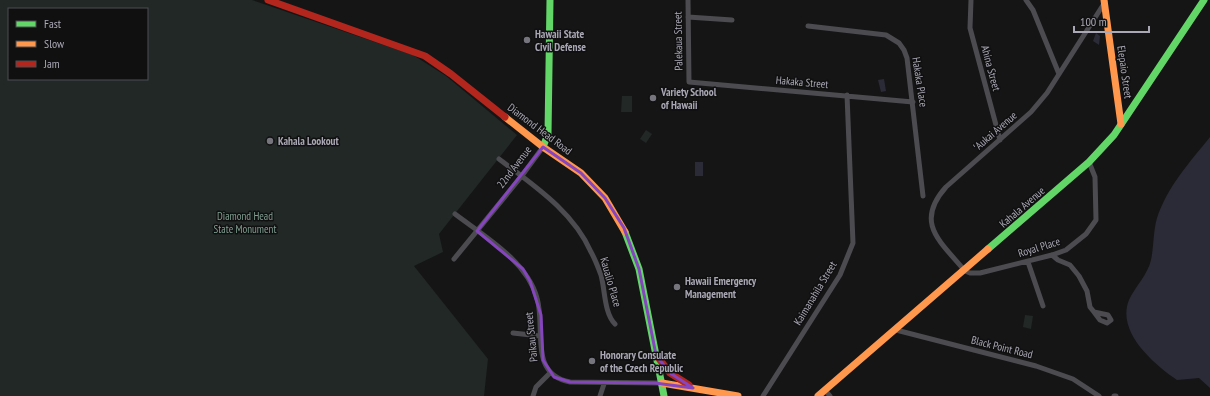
<svg xmlns="http://www.w3.org/2000/svg" width="1210" height="396" font-family="'PT Sans Narrow',sans-serif">
<style>
.green{fill:#212826;fill-rule:evenodd}
.water{fill:#2a2b36}
.lines{fill:none;stroke-linecap:round;stroke-linejoin:round}
.street{stroke:#4c4b4f;stroke-width:5}
.fast{stroke:#63d668;stroke-width:7}
.slow{stroke:#ff974d;stroke-width:7}
.jam{stroke:#b3261e;stroke-width:7}
.marked{fill:none;stroke:#8545bd;stroke-width:3;stroke-linejoin:round}
.poi-dot{fill:#76757d;stroke:#101011;stroke-width:1.5}
.labels{text-anchor:middle;dominant-baseline:central;stroke-width:3;stroke-linejoin:round;paint-order:stroke}
.poi-label{font-size:11px;font-weight:bold;fill:#aba8b5;stroke:#101011;text-anchor:start}
.street-label{font-size:11px;fill:#aba8b5;stroke:#101011}
.park-label{font-size:11px;fill:#819e92;stroke:#101011}
</style>
<rect width="100%" height="100%" fill="#151516"/>
<path class="green" d="M0,0H252L413,55L446,76L517,135L439,234L443,252L414,266L488,359L484,396H0ZM9,9H147V79H9Z
M622,96H632V112H621Z
M646,130L652,134L646,143L640,139Z
M1025,315L1033,316L1031,329L1023,327Z"/>
<path class="water" d="M1096,33L1100,36L1099,45L1093,41Z
M884,79L886,91L881,92L878,80Z
M1210,137V388L1199,378L1177,380C1154,364 1116,332 1129,300C1135,287 1148,274 1151,260C1154,246 1153,232 1157,218C1167,187 1190,162 1210,137Z
M695,162H703V176H695Z"/>
<g class="lines">
<path class="street" d="M688,0L689,82L913,102
M971,0L970,28L1000,140
M1026,0L1033,10L1059,74
M688,17L732,20
M808,26L886,35L899,43L904,50L907,58L923,196
M499,159C533,185 573,211 591,252C595,259 598,267 601,275C605,289 604,313 615,324
M1089,162L1095,177L1096,220L1086,234L1066,250L1052,255L980,273H970L965,271C940,241 914,223 946,187L1031,112L1047,93L1105,2
M455,214C484,236 527,261 537,298C546,328 528,374 570,382L662,383
M1052,255L1058,260L1070,265L1079,276L1087,291L1090,307L1094,312L1108,315L1111,320L1107,323L1100,320L1094,312
M454,259L521,177L543,147
M1028,262L1043,306
M896,330L1036,366L1073,379L1099,396
M513,333L540,336
M825,390L830,396
M533,396L536,387L550,373
M600,396L604,384
M763,396L840,275L853,243L847,95
M1114,396H1116"/>
<path class="fast" d="M543,147L548,134L550,0
M625,232L639,269L664,396
M988,249L1089,162L1114,135L1204,0"/>
<path class="slow" d="M1104,0L1121,124
M505,117L543,147L581,173L605,198L625,232
M662,383L738,396
M818,396L988,249"/>
<path class="jam" d="M268,0L425,56L451,74L505,117
M657,356L670,373L689,385"/>
</g>
<path class="marked" d="M543,147L581,173L605,198L624,228L639,269L656,355L670,373L693,388L655,383L570,382L554,377L543,360L541,315L530,281L523,269L477,231Z"/>
<g class="poi-dot">
<circle cx="527" cy="40" r="4"/>
<circle cx="653" cy="98" r="4"/>
<circle cx="270" cy="141" r="4"/>
<circle cx="677" cy="287" r="4"/>
<circle cx="592" cy="361" r="4"/>
</g>
<g class="labels">
<g class="poi-label">
<text x="535" y="34">Hawaii State<tspan x="535" dy="13">Civil Defense</tspan></text>
<text x="661" y="92">Variety School<tspan x="661" dy="13">of Hawaii</tspan></text>
<text x="278" y="141">Kahala Lookout</text>
<text x="685" y="281">Hawaii Emergency<tspan x="685" dy="13">Management</tspan></text>
<text x="600" y="355">Honorary Consulate<tspan x="600" dy="13">of the Czech Republic</tspan></text>
</g>
<g class="street-label">
<text transform="translate(678 41) rotate(-91)">Palekaua Street</text>
<text transform="translate(991 68) rotate(75)">Ahina Street</text>
<text transform="translate(1125 72) rotate(82)">Elepaio Street</text>
<text transform="translate(802 82) rotate(5)">Hakaka Street</text>
<text transform="translate(920 82) rotate(81)">Hakaka Place</text>
<text transform="translate(540 129) rotate(37)">Diamond Head Road</text>
<text transform="translate(995 131) rotate(-41)">ʻAukai Avenue</text>
<text transform="translate(514 167) rotate(-53)">22nd Avenue</text>
<text transform="translate(1022 207) rotate(-41)">Kahala Avenue</text>
<text transform="translate(1039 247) rotate(-17)">Royal Place</text>
<text transform="translate(611 282) rotate(74)">Kaualio Place</text>
<text transform="translate(815 293) rotate(-59)">Kaimanahila Street</text>
<text transform="translate(531 337) rotate(-96)">Paikau Street</text>
<text transform="translate(1002 347) rotate(14)">Black Point Road</text>
</g>
<g class="park-label">
<text x="245" y="216">Diamond Head<tspan x="245" dy="13">State Monument</tspan></text>
</g>
</g>
<rect x="8" y="8" width="140" height="72" fill="#101011" stroke="#4e4d53"/>
<rect x="16" y="21" width="20" height="6" fill="#63d668" stroke="#4e4d53"/>
<text x="44" y="28" font-size="12" fill="#aba8b5">Fast</text>
<rect x="16" y="41" width="20" height="6" fill="#ff974d" stroke="#4e4d53"/>
<text x="44" y="48" font-size="12" fill="#aba8b5">Slow</text>
<rect x="16" y="61" width="20" height="6" fill="#b3261e" stroke="#4e4d53"/>
<text x="44" y="68" font-size="12" fill="#aba8b5">Jam</text>
<path d="M1074 26v6h75v-6" fill="none" stroke="#aba8b5" stroke-width="2"/>
<text x="1080" y="26" font-size="12" fill="#aba8b5" stroke="#101011" stroke-width="3" paint-order="stroke">100 m</text>
</svg>
